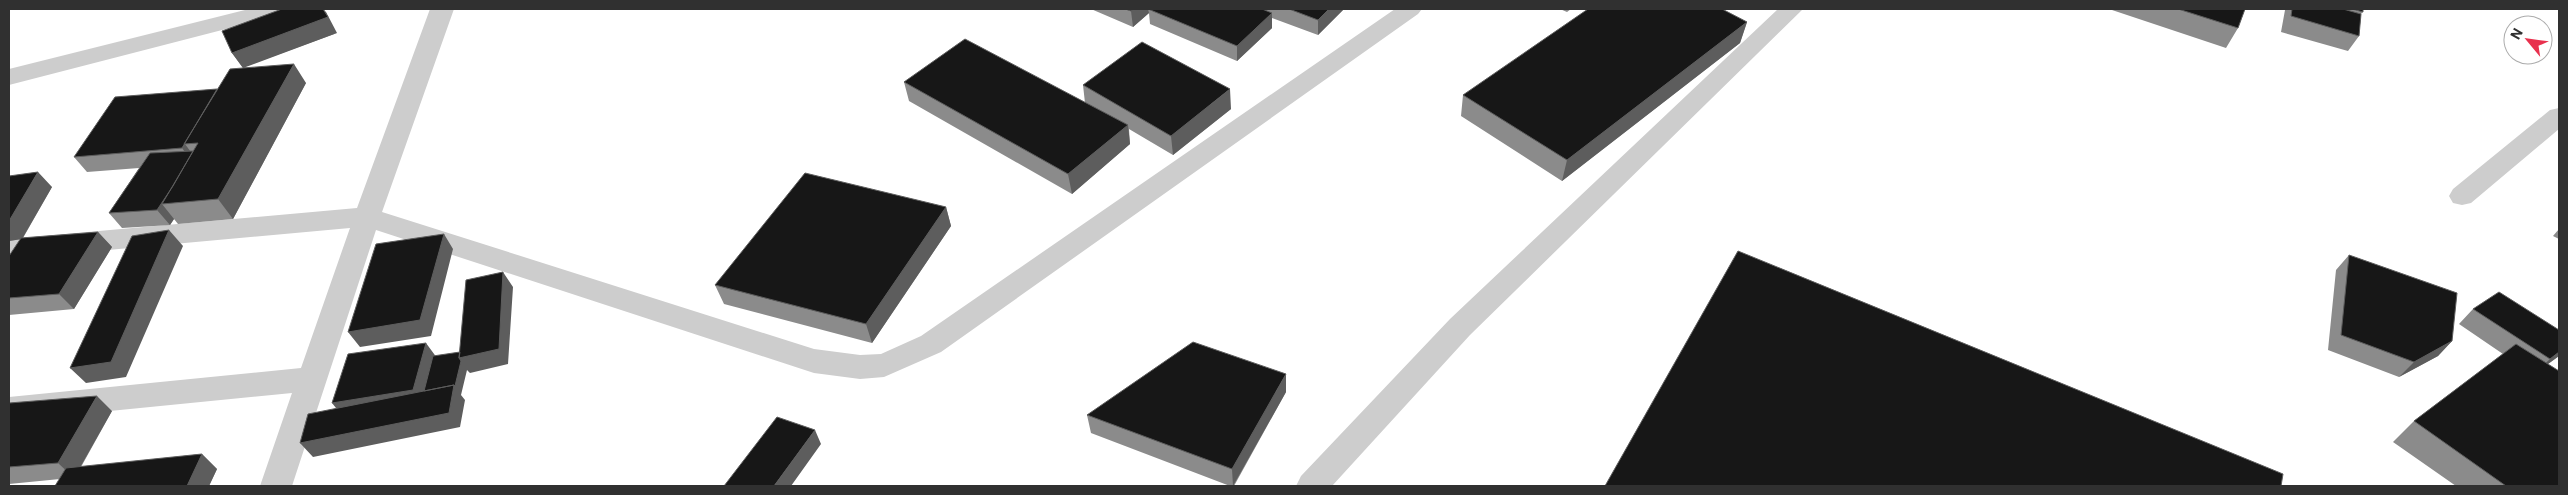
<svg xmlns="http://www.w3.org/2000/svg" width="2568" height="495" font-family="Roboto,sans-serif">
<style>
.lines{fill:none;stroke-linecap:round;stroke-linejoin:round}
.minor{fill:#cdcdcd;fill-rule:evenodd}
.wall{fill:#8b8b8b}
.shaded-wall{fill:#5d5d5d}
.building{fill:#171717;stroke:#5d5d5d}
</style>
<rect width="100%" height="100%" fill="#fff"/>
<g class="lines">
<path class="minor" d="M249,9H288L284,14L9,85V69Z
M430,9H454L382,212L814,349L860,355L881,354L921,336L1395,9H1422L1418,14L941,352L884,377L860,379L814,373L376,230L292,486H260L292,393L9,421V397L301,368L350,228L9,259V239L357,208Z
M1778,9H1803L1470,335L1332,486H1296L1301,476L1450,319Z
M2559,108V129L2471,203L2462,205L2453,203L2449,196L2453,189L2550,110Z"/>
</g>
<path class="wall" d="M1091,9H1344L1318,35L1272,18V28L1237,61L1150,24L1149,13L1133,27Z
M1560,9H1571L1567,12Z
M2109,9H2245L2238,28L2226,48Z
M2286,9H2363V12L2361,14L2359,36L2348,51L2281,32L2285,10Z
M1747,22L1740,43L1562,181L1461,116L1463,95Z
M337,33L244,67L306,83L233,219L178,224L174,219L170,225L122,228L109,213L139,168L87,172L74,157L217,89L243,68L232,53Z
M904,82L1085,103L1083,85L1231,109L1173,155L1129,129L1130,144L1072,194L909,101Z
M9,176L52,187L23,238L98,232L112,247L74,309L9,315V256L21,239L9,241Z
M946,207L951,226L872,343L724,304L715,285Z
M2559,229V239L2553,236Z
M2349,255L2452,341L2438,356L2399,377L2328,350L2336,270Z
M2473,309L2559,330V356L2548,364L2559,486H2456L2393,442L2414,421L2503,354L2459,324Z
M1286,392L1234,486H1230L1091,433L1087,415Z
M9,403L112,411L81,467L202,454L217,469L209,486H55L60,479L9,484Z"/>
<path class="shaded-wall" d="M323,9L326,12L337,33L243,68L232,53Z
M1134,9H1154H1148L1149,13L1133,27L1131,11Z
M1329,9H1344L1318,35V20Z
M1272,13V28L1237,61V46Z
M1747,22L1740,43L1562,181L1567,160Z
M294,64L306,83L233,219L218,199Z
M1230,89L1231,109L1173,155L1171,136Z
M9,97L10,99V152L9,153Z
M1128,125L1130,144L1072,194L1068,174Z
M185,144L193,155L162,204L174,219L170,225L157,210L190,159L182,148Z
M38,172L52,187L22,239L9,241V221Z
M946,207L951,226L872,343L866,324Z
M169,230L183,246L126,377L86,383L70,368Z
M98,232L112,247L74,309L59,294Z
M444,234L453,249L431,336L360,347L348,332Z
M503,272L513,287L508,364L470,373L467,370L461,395L465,400L460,427L313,457L300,443L344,418L332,403L426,343L437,358H459Z
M2452,341L2438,356L2399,377L2414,362Z
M2559,352V356L2534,374L2550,359Z
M1286,374V392L1233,486L1232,469Z
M97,396L112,411L74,478L58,463Z
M815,430L821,444L791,486H774Z
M202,454L217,469L209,486H187Z"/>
<path class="building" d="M282,9H323L328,17L232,53L222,31Z
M1125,9H1134L1131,11Z
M1148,9H1262L1272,13L1237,46Z
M1289,9H1329L1318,20Z
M1588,9H1722L1747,22L1567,160L1463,95Z
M2178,9H2245L2238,28Z
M2292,9H2343L2361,14L2359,36L2291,16Z
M2352,9H2363V12Z
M965,39L1128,125L1068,174L904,82Z
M1142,42L1230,89L1171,136L1083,85Z
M294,64L218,199L162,204L198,143L184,144L230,69Z
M217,89L182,148L74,157L115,97Z
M193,151L173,186L157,210L109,213L150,153Z
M38,172L9,221V176Z
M805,173L946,207L866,324L715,285Z
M169,230L111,362L70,368L132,236Z
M98,232L59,294L9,298V256L21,238Z
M444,234L420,320L348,332L376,244Z
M1738,251L2283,474L2281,486H1605Z
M2349,255L2457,293L2452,341L2414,362L2341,335Z
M503,272L499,349L459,358L466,280Z
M2499,292L2559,330V352L2550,359L2473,309Z
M1193,342L1286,374L1232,469L1087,415Z
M426,343L413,390L332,403L348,354Z
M2516,344L2559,371V486H2506L2414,421Z
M460,352L459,358L461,361L455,386L454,385L424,391L433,356Z
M454,385L449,413L300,443L308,414Z
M97,396L58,463L9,467V403Z
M777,417L815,430L774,486H724Z
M202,454L187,486H55L66,468Z"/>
<rect width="2568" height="495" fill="none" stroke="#303030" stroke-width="20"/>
<g transform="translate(2528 40) rotate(299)"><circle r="24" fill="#ffffff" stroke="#acacac"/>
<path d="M0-4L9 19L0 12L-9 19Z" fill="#e8314e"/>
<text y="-8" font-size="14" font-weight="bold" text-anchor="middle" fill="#303030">N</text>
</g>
</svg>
